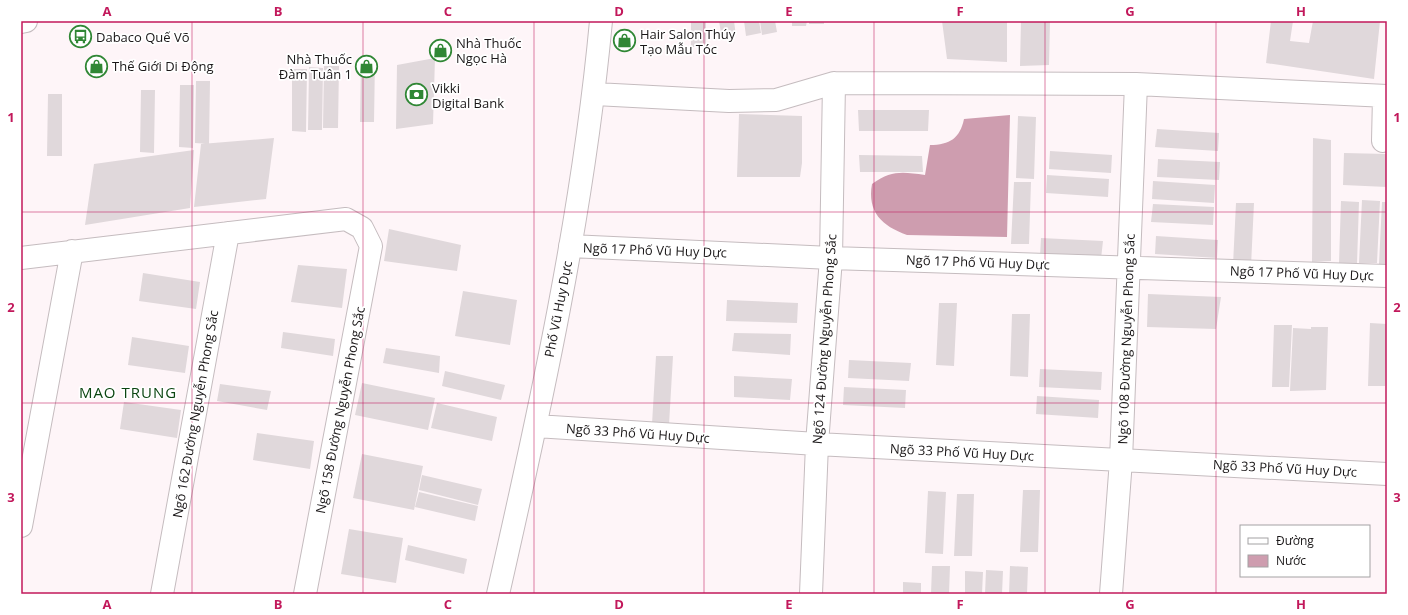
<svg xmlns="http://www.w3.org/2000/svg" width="1408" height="615" font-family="'Open Sans',sans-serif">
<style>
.water{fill:#ce9daf}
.building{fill:#e0d8db}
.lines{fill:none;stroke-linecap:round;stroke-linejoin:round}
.minor-casing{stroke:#c5bcbf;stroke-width:24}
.highway-casing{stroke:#c5bcbf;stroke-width:24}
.minor{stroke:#fff;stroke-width:22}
.highway{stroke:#fff;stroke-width:22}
.grid{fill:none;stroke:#c2185b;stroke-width:1;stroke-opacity:0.55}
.labels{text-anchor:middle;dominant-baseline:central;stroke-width:3.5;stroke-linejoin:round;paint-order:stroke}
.poi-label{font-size:13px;fill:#1a1718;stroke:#fff;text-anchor:start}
.street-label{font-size:13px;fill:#1a1718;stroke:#fff}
.quarter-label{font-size:15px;letter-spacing:1px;fill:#0b4511;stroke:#fff}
.neatline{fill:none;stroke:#c2185b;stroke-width:1.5}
.grid-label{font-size:13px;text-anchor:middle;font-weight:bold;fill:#c2185b}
</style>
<rect width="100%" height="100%" fill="#fef5f8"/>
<path class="water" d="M1010,115L1007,237L907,235C882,226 867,212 872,184C892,170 902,172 925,175L930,145C950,145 960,138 964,119Z"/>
<path class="building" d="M691,21H706V47H691Z
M719,21H734L736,36L722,39Z
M744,21H759L761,33L746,36Z
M760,21H775L777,32L762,35Z
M792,21H807L806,26H792Z
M809,21H824V24H809Z
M942,21H1007V62L947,59Z
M1021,21H1050L1049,65L1020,66Z
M1271,21H1293L1290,41L1309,43L1313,21H1380L1374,79L1266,63Z
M435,58L433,124L396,129L397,65Z
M361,59L375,60L374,122H360Z
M324,66H339L338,128H323Z
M309,67L323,68L322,130H308Z
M292,69H307L306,132L292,131Z
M196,81H210L209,144L195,143Z
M180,85H194L193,148L179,147Z
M141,90H155L154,153L140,152Z
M48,94H62V156H47Z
M858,110H929L928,131H859Z
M739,114L802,116V163L800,177H737Z
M1018,116L1036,117L1034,179L1016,178Z
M1157,129L1219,133L1218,151L1155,147Z
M274,138L266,199L194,207L201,144Z
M1313,138L1331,140V261L1312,262Z
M194,150L190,208L85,225L94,164Z
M1050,151L1112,155L1111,173L1049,169Z
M1344,153L1387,154V187L1343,185Z
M859,155L922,156L923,172H860Z
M1158,159L1220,162L1219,180L1157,177Z
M1047,175L1109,179L1108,197L1046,193Z
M1153,181L1215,185L1214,203L1152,199Z
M1014,182H1031L1029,244H1011Z
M1362,200L1380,201L1377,263H1359Z
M1341,201L1359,202L1357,264L1339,263Z
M1382,202H1387V264H1379Z
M1236,203H1254L1251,266L1233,265Z
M1153,204L1214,207L1213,225L1151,222Z
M389,229L461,245L457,271L384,261Z
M1156,236L1218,240L1217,258L1155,254Z
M1041,238L1103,241L1101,259L1040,256Z
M298,265L347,269L342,308L291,302Z
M143,273L200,282L196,309L139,301Z
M463,291L517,300L510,345L455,336Z
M1148,294L1221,297L1216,329L1147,327Z
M727,300L798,303L797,323L726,321Z
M939,303H957L954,366L936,365Z
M1012,314H1030L1028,377L1010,376Z
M1370,323L1387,324L1385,386H1368Z
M1274,325H1292L1289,387H1272Z
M1311,327H1328L1326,390L1290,391L1293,328L1311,329Z
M283,332L335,339L333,356L281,348Z
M734,333L791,334L790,355L732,351Z
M132,337L189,346L185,373L128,365Z
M386,348L440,356L439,373L383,363Z
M656,356H673L669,425L652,424Z
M849,360L911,363L909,381L848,378Z
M1040,369L1102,372L1101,390L1039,387Z
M445,371L505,385L501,400L442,386Z
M734,376L792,379L790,400L734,397Z
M362,383L435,398L428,430L355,415Z
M220,384L271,391L267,410L217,401Z
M844,387L906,390L905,408L843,405Z
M1037,396L1099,400L1098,418L1036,414Z
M124,402L181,410L177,438L120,429Z
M437,403L497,417L492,441L431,428Z
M257,433L314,441L310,469L253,460Z
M362,454L423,466L414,510L353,498Z
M422,475L482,489L478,505L419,490Z
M1023,490H1040L1038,552H1020Z
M928,491L946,492L943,554L925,553Z
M419,492L478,506L475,521L415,507Z
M957,494H974L972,556H954Z
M349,529L403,538L396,583L341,574Z
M408,545L467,559L464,574L405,560Z
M932,566H950L949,594H931Z
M1010,566L1028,567L1027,594H1009Z
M986,570L1003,571L1002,594H985Z
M965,571L983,572L982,594H965Z
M903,582L921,583V594H903Z"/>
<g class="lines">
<defs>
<path id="minor" d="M595,94L729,101L776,100L834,83L1136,84L1387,96
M1383,141L1384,96
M570,246L831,258L1387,276
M21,258L346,219L362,228L371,246L305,594
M536,426L817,444L1387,474
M21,526L72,251
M162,594L228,233
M498,594C541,405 583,214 601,21
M811,594L817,444L831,258L834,83
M1111,594L1121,460L1136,84"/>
<path id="highway" d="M21,22L26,21"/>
</defs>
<use href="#minor" class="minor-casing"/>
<use href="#highway" class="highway-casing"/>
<use href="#minor" class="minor"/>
<use href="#highway" class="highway"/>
</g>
<path class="grid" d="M192,21V594M363,21V594M534,21V594M704,21V594M874,21V594M1045,21V594M1216,21V594M21,212H1387M21,403H1387"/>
<defs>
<symbol id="bus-ring" viewBox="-11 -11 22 22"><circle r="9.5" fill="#fff" stroke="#308735" stroke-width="1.5"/><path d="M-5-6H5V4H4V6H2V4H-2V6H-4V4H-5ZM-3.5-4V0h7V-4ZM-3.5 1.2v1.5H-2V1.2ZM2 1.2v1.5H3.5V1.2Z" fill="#308735"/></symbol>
<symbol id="shop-ring" viewBox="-11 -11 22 22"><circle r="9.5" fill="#fff" stroke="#308735" stroke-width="1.5"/><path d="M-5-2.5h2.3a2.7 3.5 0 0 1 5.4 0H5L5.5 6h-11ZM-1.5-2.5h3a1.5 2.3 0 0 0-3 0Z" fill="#308735"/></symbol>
<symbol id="bank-ring" viewBox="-11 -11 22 22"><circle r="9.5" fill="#fff" stroke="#308735" stroke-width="1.5"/><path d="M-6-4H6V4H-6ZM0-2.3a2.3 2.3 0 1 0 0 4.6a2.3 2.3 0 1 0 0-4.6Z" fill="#308735"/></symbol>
</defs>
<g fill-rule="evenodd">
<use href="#bus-ring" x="68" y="24" width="25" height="25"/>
<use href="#shop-ring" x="612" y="28" width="25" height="25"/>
<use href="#shop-ring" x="428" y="38" width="25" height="25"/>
<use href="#shop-ring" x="84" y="54" width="25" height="25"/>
<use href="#shop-ring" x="354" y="54" width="25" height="25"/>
<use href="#bank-ring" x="404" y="82" width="25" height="25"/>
</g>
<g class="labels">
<g class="poi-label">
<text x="640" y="34">Hair Salon Thúy<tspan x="640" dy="15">Tạo Mẫu Tóc</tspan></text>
<text x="96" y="37">Dabaco Quế Võ</text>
<text x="456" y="43">Nhà Thuốc<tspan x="456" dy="15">Ngọc Hà</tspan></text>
<text x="352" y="59" text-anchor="end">Nhà Thuốc<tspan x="352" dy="15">Đàm Tuân 1</tspan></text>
<text x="112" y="66">Thế Giới Di Động</text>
<text x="432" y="88">Vikki<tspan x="432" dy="15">Digital Bank</tspan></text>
</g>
<g class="street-label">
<text transform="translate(655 250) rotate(2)">Ngõ 17 Phố Vũ Huy Dực</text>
<text transform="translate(978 262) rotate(2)">Ngõ 17 Phố Vũ Huy Dực</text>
<text transform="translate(1302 273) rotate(2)">Ngõ 17 Phố Vũ Huy Dực</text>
<text transform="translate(558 309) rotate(-79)">Phố Vũ Huy Dực</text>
<text transform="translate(824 339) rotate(-86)">Ngõ 124 Đường Nguyễn Phong Sắc</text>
<text transform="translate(1126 339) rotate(-88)">Ngõ 108 Đường Nguyễn Phong Sắc</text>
<text transform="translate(340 410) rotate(-79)">Ngõ 158 Đường Nguyễn Phong Sắc</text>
<text transform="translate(195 414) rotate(-80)">Ngõ 162 Đường Nguyễn Phong Sắc</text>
<text transform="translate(638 433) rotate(4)">Ngõ 33 Phố Vũ Huy Dực</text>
<text transform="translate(962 452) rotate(3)">Ngõ 33 Phố Vũ Huy Dực</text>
<text transform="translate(1285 468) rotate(3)">Ngõ 33 Phố Vũ Huy Dực</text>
</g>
<g class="quarter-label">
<text x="128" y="392">MAO TRUNG</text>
</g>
</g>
<rect width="1408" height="615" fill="none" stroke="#ffffff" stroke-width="44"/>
<rect x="1240" y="525" width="130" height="52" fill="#ffffff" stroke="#a3a2a3"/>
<rect x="1248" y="538" width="20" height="6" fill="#ffffff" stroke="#a3a2a3"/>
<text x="1276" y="545" font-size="12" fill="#1a1718">Đường</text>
<rect x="1248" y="555" width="20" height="12" fill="#ce9daf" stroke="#a3a2a3"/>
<text x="1276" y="565" font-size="12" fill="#1a1718">Nước</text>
<rect x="22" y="22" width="1364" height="571" class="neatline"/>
<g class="grid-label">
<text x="107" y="16">A</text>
<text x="278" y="16">B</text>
<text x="448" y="16">C</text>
<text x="619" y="16">D</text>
<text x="789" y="16">E</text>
<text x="960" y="16">F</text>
<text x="1130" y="16">G</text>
<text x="1301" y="16">H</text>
<text x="11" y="122">1</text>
<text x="1397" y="122">1</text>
<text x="11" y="312">2</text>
<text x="1397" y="312">2</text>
<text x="11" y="502">3</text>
<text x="1397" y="502">3</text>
<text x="107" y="609">A</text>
<text x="278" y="609">B</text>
<text x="448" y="609">C</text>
<text x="619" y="609">D</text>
<text x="789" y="609">E</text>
<text x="960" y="609">F</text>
<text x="1130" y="609">G</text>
<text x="1301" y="609">H</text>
</g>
</svg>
